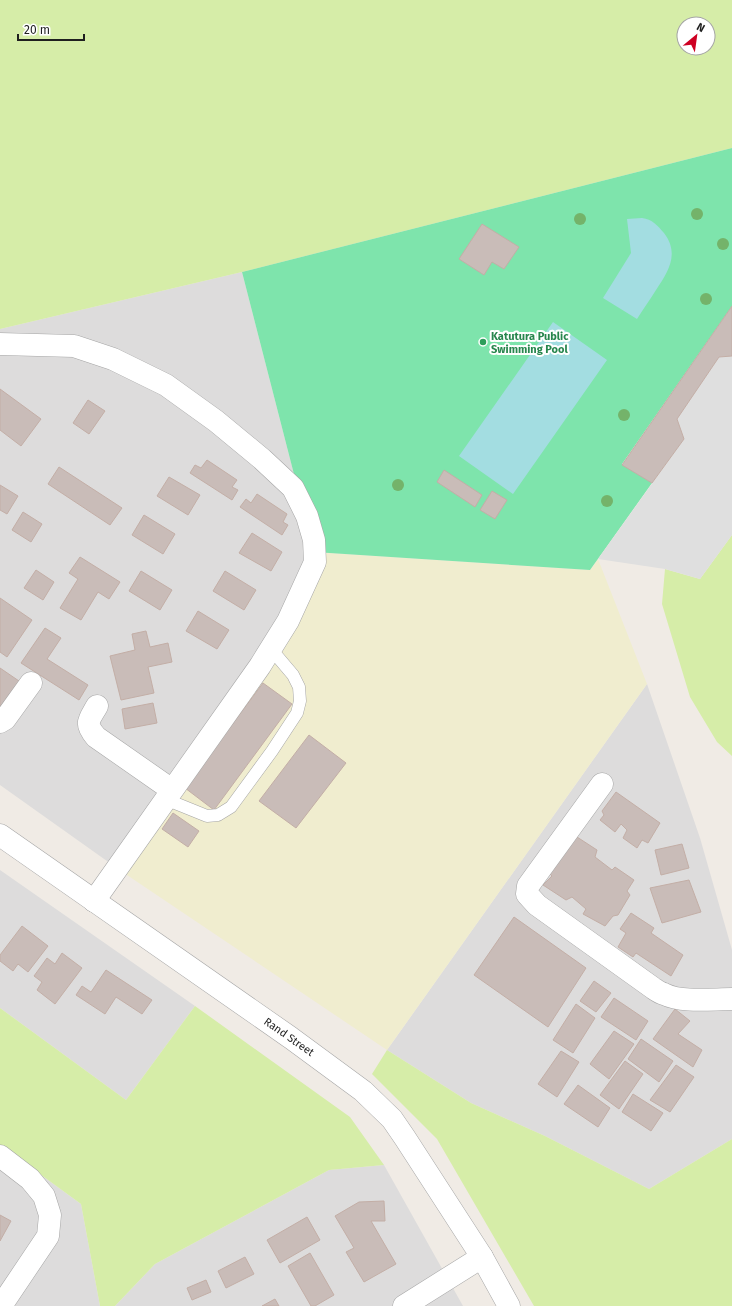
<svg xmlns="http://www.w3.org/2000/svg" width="732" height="1306" font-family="'Fira Sans',sans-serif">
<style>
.residential{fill:#dddcdc}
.farmland{fill:#f0edcf}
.grass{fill:#d6eda8;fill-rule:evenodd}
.pitch{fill:#7ee4ac}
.parking{fill:#dfdfdf}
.water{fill:#a3dde1}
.building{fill:#c9bcb8;stroke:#c3aea6}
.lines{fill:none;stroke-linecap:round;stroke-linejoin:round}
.service-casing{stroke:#a6a6a6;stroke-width:13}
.minor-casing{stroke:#a6a6a6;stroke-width:23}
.tertiary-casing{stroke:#a6a6a6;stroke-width:23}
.service{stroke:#fff;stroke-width:12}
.minor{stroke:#fff;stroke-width:22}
.tertiary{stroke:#fff;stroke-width:22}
.tree{fill:#74b36a}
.leisure-dot{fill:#2e9e5b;stroke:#fff;stroke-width:1.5}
.labels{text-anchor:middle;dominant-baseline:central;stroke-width:4;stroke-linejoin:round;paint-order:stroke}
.leisure-label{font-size:11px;font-weight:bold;fill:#27864d;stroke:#fff;text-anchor:start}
.street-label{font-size:11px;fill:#1f1f1f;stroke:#fff}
</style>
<rect width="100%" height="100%" fill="#f0ebe5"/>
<path class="residential" d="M242,272L314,552L266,649L121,871L0,785V329Z
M647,684L700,838L732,950V1139L649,1189L545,1136L471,1103L387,1050Z
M0,870L195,1006L126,1100L0,1008Z
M0,1145L81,1204L100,1306H0Z
M384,1165L463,1306H115L155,1264L329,1170Z"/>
<path class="farmland" d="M314,552L590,570L598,559L647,684L387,1050L121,871L266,649Z"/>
<path class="grass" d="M0,0H732V148L242,272L0,329ZM684,24H708V48H684Z
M732,535V756L717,742L690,697L662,604L665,569L700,579Z
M195,1006L350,1117L384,1165L329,1170L155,1264L115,1306H100L81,1204L0,1145V1008L126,1100Z
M387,1050L471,1103L545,1136L649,1189L732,1139V1306H534L437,1139L372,1074Z"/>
<path class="pitch" d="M732,148V306L622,464L652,483L590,570L314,552L242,272Z"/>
<path class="parking" d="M732,356V535L700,579L665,569L598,559L684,439L677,419L719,357Z"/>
<path class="water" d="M642,218C652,219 658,226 664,233C680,254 668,272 656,290C650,300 643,309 637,319L603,298L631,253L627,219Z
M553,322L607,360L513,494L459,456Z"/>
<path class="building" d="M482,224L519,247L504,269L492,262L484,275L459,259Z
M732,306V356L719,357L677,419L684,439L652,483L622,465Z
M0,389L41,419L21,446L0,430Z
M88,400L105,411L89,434L73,423Z
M207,460L237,480L232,487L238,490L232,500L190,473L195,465L201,468Z
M59,467L122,508L110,525L48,484Z
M444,470L482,495L475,507L437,482Z
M169,477L200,495L188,515L157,496Z
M0,485L18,496L7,514L0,510Z
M492,491L507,500L495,519L480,510Z
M257,494L287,514L283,522L288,525L282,535L240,507L246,499L251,503Z
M23,512L42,524L31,542L12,530Z
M144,515L175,534L163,554L132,535Z
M252,533L282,552L271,571L239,553Z
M80,557L120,582L109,599L98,592L81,620L60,608L78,579L69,573Z
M36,570L54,582L43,600L24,588Z
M141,571L172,590L160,610L129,591Z
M225,571L256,590L244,610L213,591Z
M0,598L32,620L7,657L0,652Z
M198,611L229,630L217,649L186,631Z
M45,628L61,638L47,659L88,685L79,700L21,663Z
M146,631L150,647L168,643L172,662L148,667L154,693L121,700L110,656L135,650L132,634Z
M0,668L19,681L0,707Z
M263,683L292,704L214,810L185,788Z
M153,703L157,723L125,729L122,709Z
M309,735L346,763L296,828L259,801Z
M616,792L660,823L648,843L642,840L637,848L623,838L627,830L621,824L615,832L600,820L604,815L602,811Z
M173,813L199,831L188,847L162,829Z
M577,837L597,850L595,857L612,870L615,867L634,880L627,891L630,895L618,915L613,916L605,926L583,914L586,909L572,897L566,900L543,885L552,876L549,873Z
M682,844L689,868L661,875L655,850Z
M689,880L701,912L662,923L650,888Z
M631,913L654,928L651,933L683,955L671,976L636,953L633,957L618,947L626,933L620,929Z
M514,917L586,968L548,1027L474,975Z
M22,926L48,946L28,972L18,964L13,971L0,961V955Z
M62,953L82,968L55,1004L37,990L42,982L34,976L47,958L55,964Z
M106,970L152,1000L142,1014L116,997L105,1014L76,995L82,986L91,992Z
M594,981L611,993L596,1012L580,1001Z
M614,998L648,1021L636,1040L601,1017Z
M576,1004L595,1018L573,1053L553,1040Z
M675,1009L690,1021L678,1034L702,1050L693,1067L653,1039Z
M614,1031L634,1044L609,1079L590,1064Z
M641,1039L673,1061L659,1082L628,1059Z
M561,1051L579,1062L557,1097L538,1084Z
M625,1061L643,1074L619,1109L600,1095Z
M676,1065L694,1077L670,1112L650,1100Z
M578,1085L610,1108L598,1127L564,1104Z
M633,1094L663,1113L651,1131L622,1112Z
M384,1201L385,1221H371L396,1264L364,1282L346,1252L354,1248L335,1216L359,1202Z
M0,1215L11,1221L0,1241Z
M307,1217L320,1240L280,1263L267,1240Z
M310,1253L334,1295L315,1306H311L288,1266Z
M245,1257L254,1274L226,1288L218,1271Z
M206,1280L211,1292L192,1300L187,1288Z
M275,1299L279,1306H262Z"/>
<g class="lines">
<defs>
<path id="service" d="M165,799L207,816L218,815L231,807L272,751L297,713L300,701L299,687L293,675L271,649"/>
<path id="minor" d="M0,344L74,346L113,359L166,385L216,421L262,459L293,488L307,516L314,540L315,562L288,621L260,666L94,901
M97,706C89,720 84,723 96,737L172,790
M0,722L5,719L31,683
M602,784L528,886L527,894L537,905L653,988C656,990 660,993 664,994C682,1003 712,999 732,999
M0,1156L30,1179L44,1196L50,1215L48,1236L1,1306
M404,1306L482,1257"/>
<path id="tertiary" d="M0,835L291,1038L363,1091L392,1119L405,1138L482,1257L509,1306"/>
</defs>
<use href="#service" class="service-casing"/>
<use href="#minor" class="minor-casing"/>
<use href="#tertiary" class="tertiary-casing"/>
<use href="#service" class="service"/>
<use href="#minor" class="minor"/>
<use href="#tertiary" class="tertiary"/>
</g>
<g class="tree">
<circle cx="697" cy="214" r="6"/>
<circle cx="580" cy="219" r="6"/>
<circle cx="723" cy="244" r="6"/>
<circle cx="706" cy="299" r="6"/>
<circle cx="624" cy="415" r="6"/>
<circle cx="398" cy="485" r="6"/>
<circle cx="607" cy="501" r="6"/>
</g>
<circle class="leisure-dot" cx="483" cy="342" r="4"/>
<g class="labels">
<g class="leisure-label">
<text x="491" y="336">Katutura Public<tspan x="491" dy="13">Swimming Pool</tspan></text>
</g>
<g class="street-label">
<text transform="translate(289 1037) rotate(35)">Rand Street</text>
</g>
</g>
<g transform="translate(696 36) rotate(29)"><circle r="19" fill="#ffffff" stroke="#a5a5a5"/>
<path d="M0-3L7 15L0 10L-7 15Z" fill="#ce0022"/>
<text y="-6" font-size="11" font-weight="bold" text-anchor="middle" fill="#1f1f1f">N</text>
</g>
<path d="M18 34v6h66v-6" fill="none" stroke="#1f1f1f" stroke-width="2"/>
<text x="24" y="34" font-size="12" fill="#1f1f1f" stroke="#ffffff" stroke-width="3" paint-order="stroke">20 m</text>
</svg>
